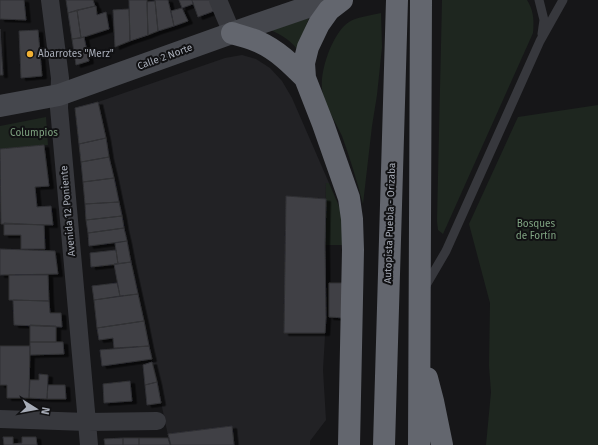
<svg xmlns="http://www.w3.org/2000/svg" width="598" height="445" font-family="'Fira Sans',sans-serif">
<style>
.built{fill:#222225}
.green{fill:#1e261f}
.building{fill:#404145;stroke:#303034;filter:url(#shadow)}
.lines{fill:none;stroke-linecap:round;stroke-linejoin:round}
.lane{stroke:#37383d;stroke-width:9}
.street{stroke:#37383d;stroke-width:18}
.secondary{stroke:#45474d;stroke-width:22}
.highway{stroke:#63666e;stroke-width:22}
.poi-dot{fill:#f2b134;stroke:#111113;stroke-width:1.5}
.labels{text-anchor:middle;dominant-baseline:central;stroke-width:4;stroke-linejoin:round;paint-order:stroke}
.poi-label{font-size:10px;fill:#a8adb8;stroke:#111113;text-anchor:start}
.street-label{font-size:10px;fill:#a8adb8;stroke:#111113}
.park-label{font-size:10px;fill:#7fa381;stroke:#111113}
</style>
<defs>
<filter id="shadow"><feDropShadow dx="4.5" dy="2.5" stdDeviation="0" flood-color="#0009"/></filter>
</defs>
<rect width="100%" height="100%" fill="#161618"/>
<path class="built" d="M242,55L256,59L270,68L282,81L292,98L329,183H326L325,245L326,318L323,370L326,420L310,441V445H170L98,102L225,58Z"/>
<path class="green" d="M442,0H527C534,11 534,21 533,33L443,234L438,230L437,221Z
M381,13L382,47L377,95L372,126L363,204C357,181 350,158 342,136C336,122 323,103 322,88C320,70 333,32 349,22C356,17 373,15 381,13Z
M309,18L297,49C290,40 281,35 271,30Z
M598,105V445H486L491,392L489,366L490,303L469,224L518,117Z
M46,117L48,145L0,149V126Z
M326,183H329L344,218V245H325Z"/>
<path class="building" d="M0,0H24L26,20L0,19Z
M66,0H93L95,6L68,13Z
M129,0H147V2L148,35L130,41Z
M155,0H168L174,26L158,31Z
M179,0H192L193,4L182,8Z
M192,0H210L214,11L198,17Z
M155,1L158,31L148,35L147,2Z
M96,6L97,15L106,12L109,29L81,38L77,10Z
M182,8L188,21L174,26L171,11Z
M129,9L130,41L115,47L113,10Z
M77,10L81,38L72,39L68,13Z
M0,29L3,75H0Z
M38,30L42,76L21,78L19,31Z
M84,37L89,61L76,65L72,39Z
M98,102L106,138L79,144L75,108Z
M106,138L109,157L81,162L79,144Z
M44,145L49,186L35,187L37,207L51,206L53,225L1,224L0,149Z
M109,157L114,178L83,182L81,162Z
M114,178L119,202L85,204L83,182Z
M286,196L326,199L325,245L326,318L325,333H284Z
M119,202L122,216L86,220L85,204Z
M122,216L124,228L88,233L86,220Z
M4,223L44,225L45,249H21V235H4Z
M124,228L127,241L89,246L88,233Z
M127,241L131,262L118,264L115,243Z
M0,249L55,251L58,274L0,275Z
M116,250L118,264L91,267L90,253Z
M131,262L138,294L120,296L114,264Z
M9,275H48L49,301L9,300Z
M117,283L120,296L94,300L92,286Z
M329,283H344V318L329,317Z
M138,294L144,321L97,328L94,300Z
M13,300L49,301L50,313H61L62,327L14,325Z
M144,321L149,346L114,348L113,338L99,340L97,328Z
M30,325L56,326V342H30Z
M30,342H63L64,354L30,355Z
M0,346H30L29,398H7V385H0Z
M149,346L152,359L102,366L100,350Z
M152,362L157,382L145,385L143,365Z
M39,374L48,375L47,399L29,398L30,380H39Z
M130,381L132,401L104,403L103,384Z
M157,382L161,403L147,405L145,385Z
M48,385H65L66,399H47Z
M232,426L234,445H171L168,434Z
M3,437H13V444L22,443V437H36L37,445H4Z
M123,438V445H105L104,439Z
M123,438H139V445H123Z
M139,438H168L170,445H139Z"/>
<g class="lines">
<path class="lane" d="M539,0L544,20L542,34
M425,287L446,251L540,41L563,0"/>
<path class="street" d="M50,0L60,78L59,108L89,445
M218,0L232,33
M0,419L87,422L157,421"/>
<path class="secondary" d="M0,106L59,95L232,33L328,0"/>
<path class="highway" d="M342,0L329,10L319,24L308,47L304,63L305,78L323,124L349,198L352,219L353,250L349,445
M232,33C241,36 250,38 259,42C277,50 291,64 305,78
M427,378L433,401L442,445
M384,445L397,0
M419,445L421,0"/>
</g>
<circle class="poi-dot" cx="30" cy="54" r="4"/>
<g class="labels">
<g class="poi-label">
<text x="38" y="54">Abarrotes "Merz"</text>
</g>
<g class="street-label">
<text transform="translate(165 57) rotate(-20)">Calle 2 Norte</text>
<text transform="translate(68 211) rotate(-95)">Avenida 12 Poniente</text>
<text transform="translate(390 223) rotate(-88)">Autopista Puebla - Orizaba</text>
</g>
<g class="park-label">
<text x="34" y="133">Columpios</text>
<text x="536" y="224">Bosques<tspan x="536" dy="12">de Fortín</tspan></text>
</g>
</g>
<g transform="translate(36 409) rotate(101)" stroke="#111113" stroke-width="3" paint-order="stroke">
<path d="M0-3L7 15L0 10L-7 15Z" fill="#a8adb8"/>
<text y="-6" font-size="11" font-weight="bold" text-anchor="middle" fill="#a8adb8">N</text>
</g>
</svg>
